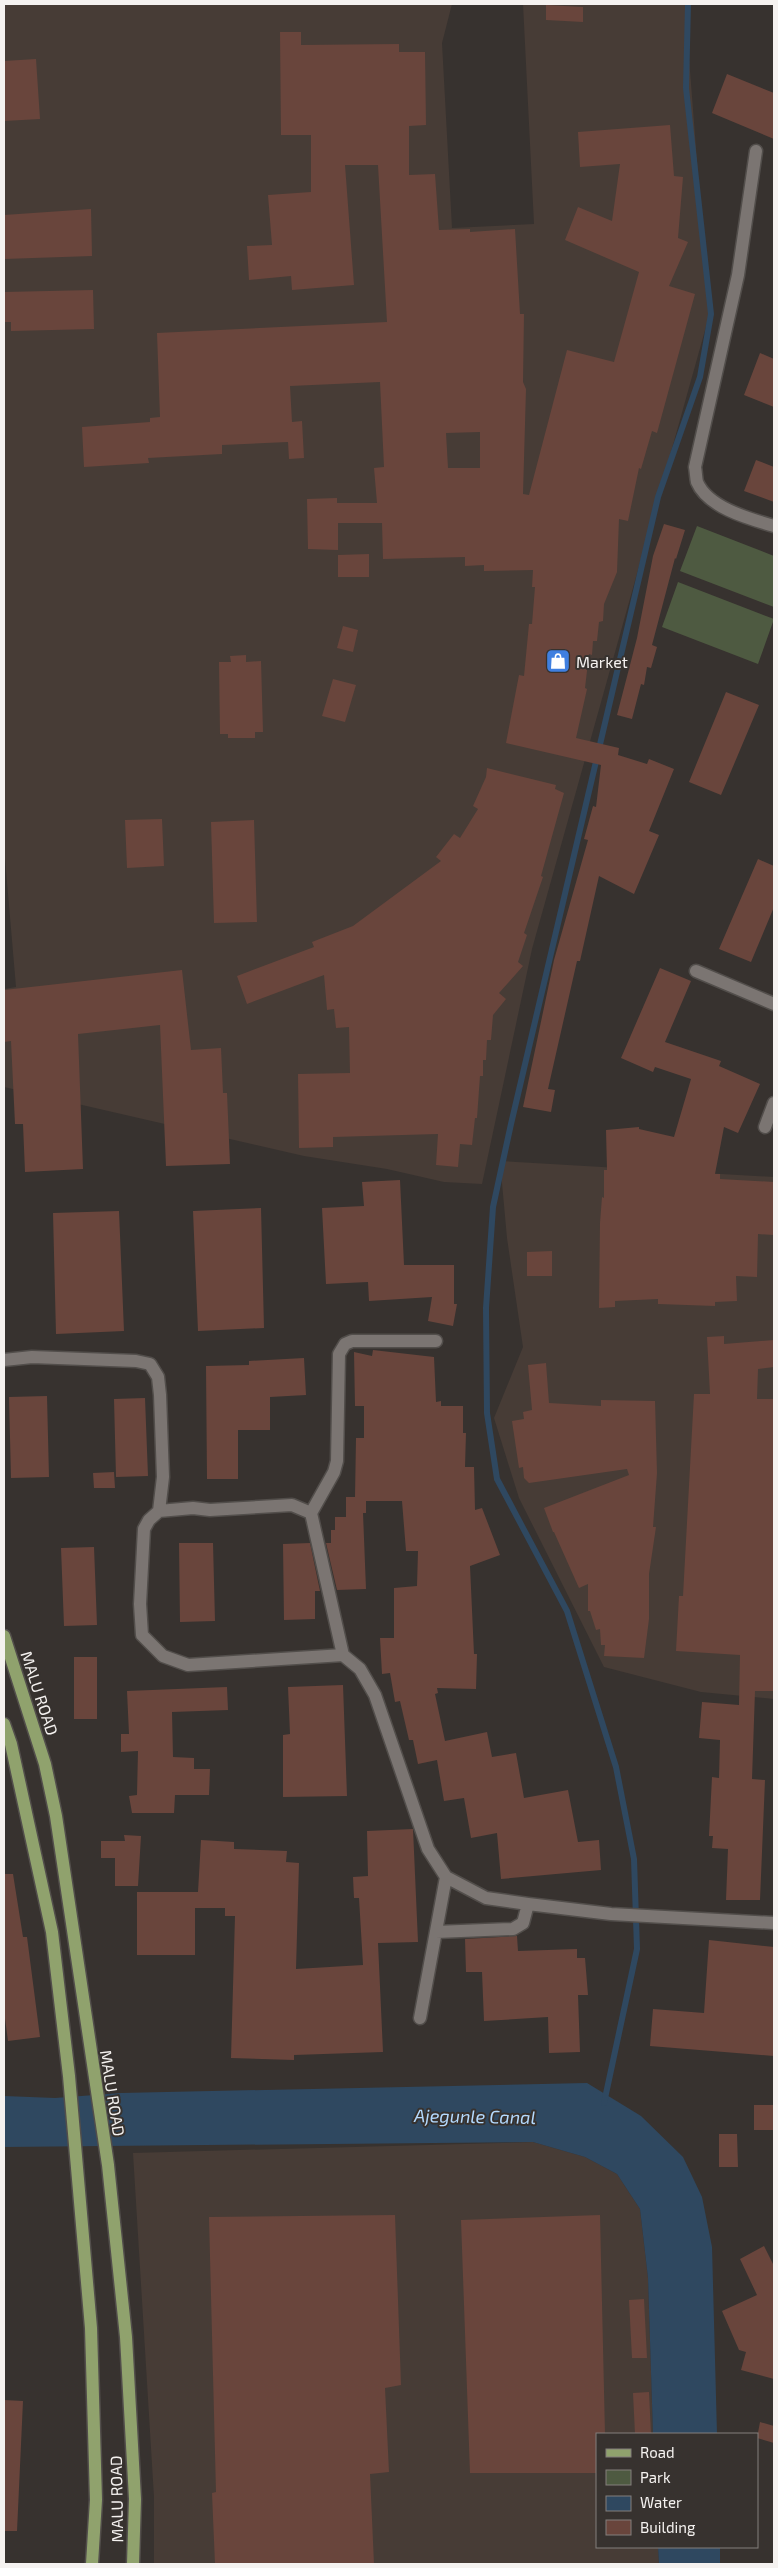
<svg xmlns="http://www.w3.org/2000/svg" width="778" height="2568" font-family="'Exo 2',sans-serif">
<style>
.built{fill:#473c36}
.green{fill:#4e5a41}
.water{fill:#2f4860}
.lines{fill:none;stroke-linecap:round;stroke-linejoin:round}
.stream{stroke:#2f4860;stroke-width:6}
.building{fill:#69453c;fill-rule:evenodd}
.minor-casing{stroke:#524e4b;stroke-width:15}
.major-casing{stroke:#524e4b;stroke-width:15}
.minor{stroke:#7b7572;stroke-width:12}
.major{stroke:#90a26d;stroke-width:12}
.labels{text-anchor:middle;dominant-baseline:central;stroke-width:4;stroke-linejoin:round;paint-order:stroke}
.poi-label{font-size:16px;fill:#f5f2f0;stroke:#37322f;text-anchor:start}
.street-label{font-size:16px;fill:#f5f2f0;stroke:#37322f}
.water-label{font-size:18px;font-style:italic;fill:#b4daff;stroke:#37322f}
</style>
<rect width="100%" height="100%" fill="#37322f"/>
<path class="built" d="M4,4H452L442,43L452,228L534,224L523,4H689L686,19L709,316L532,949L482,1184L444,1182L387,1169L304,1156L4,1087V989L16,987L4,847Z
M500,1161L774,1177V1699L701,1692L604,1667L519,1498L494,1418L523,1347L507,1238Z
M533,2142L585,2157L617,2174L640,2209L648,2278L653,2434H597V2547H658L659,2564H154V2497L133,2153Z"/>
<path class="green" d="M697,526L774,556V607L680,571Z
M678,582L774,619L758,664L662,627Z"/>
<path class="water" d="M587,2083L641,2116L683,2157L702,2197L712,2247L717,2434H653L648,2278L640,2209L617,2174L585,2157L533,2142L4,2147V2096L55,2098L121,2093Z
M658,2547H720V2564H659Z"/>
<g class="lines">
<path class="stream" d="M604,2103L637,1949L634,1859L616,1767L567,1611L497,1479L487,1413L486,1308L493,1207L511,1124L658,497L700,377L711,314L686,88L688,4"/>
</g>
<path class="building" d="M546,5L583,7V22L546,20Z
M280,32H301V45L399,44V52H425L426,125L409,126V175L435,174L439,230L470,229V232L515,229L520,314H524L523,382L526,389L523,494L529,495L567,350L614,362L639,272L565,240L578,207L612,221L620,164L580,167L578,132L670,125L674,176L683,177L678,238L688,242L669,286L695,294L657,433L652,431L641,469L639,468L628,521L619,519L617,572L604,604L603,621L599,622L597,641H593L592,655L589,654L585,688L587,689L576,738L619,748L618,755L647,764L649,759L674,769L649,831L659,835L634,894L599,876L580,961H577L548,1089L555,1090L551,1112L523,1107L554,960L588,840L584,839L593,806L596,807L601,765L506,743L519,675L524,676L529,624H532L535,587H532L533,570L484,571V565L465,566V557L383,559L382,523H338V550L308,549L307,499L337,498V503H377L374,468L384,467L380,382L290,386L292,422L302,421L304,458L289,459L288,442L222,445V454L148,458L149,463L84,467L82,427L150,422V418L160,417L157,333L387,322L378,165H345L354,285L292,290L291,276L249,280L247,246L272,245L268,195L311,192V135H281ZM480,432V468H448L446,433Z
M36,59L40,119L4,121V61Z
M727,74L774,93V139L712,113Z
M91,209L92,256L4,259V215Z
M93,290L94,329L11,331V322H4V292Z
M760,353L774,359V407L744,395Z
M756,460L774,467V502L744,491Z
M664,524L685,530L676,559L675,558L652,645L657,647L651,668L647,667L644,685L641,684L632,719L617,715L637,638L653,556Z
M369,554V577H338V555Z
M343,626L358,630L353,652L337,648Z
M246,655V662L261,661L263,732H255V738H228V734H220L219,662H231L230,656Z
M333,679L356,685L345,722L322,716Z
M726,692L759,705L721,795L689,782Z
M487,768L556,785L555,789L564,793L541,876L543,877L524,933L527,935L518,962L523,966L499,993L506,999L493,1015L491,1040H487L486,1060H483V1076H480L477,1118H475L472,1145L460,1144L458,1167L436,1165L438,1134L333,1137V1147L299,1148L298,1074L350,1073L349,1027L336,1028L334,1009L327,1010L324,975L247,1004L237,976L314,947L312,942L353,926L441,861L436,857L454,834L460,838L478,809L473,806L486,777Z
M162,819L164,866L127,868L125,820Z
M254,820L257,922L214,923L211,822Z
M758,859L774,866V907L751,962L719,949Z
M660,968L691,981L665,1042L721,1061L719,1066L760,1084L738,1133L724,1127L715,1174H720V1179L774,1182V1235L758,1234L757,1277L736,1276L737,1301L715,1302V1306L658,1304V1299L615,1301V1307L599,1308L600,1223L602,1197L604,1198V1170H607L606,1130L639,1127V1129L674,1137L691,1079L655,1067L653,1072L621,1058Z
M182,970L191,1050L221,1048L223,1093H227L230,1164L166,1166L160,1025L78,1034L83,1169L25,1172L23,1124H15L11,1041L4,1042V990Z
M400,1180L404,1265H454V1304H457L453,1326L428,1321L432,1297L369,1301L368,1282L326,1284L322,1208L364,1206L362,1182Z
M261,1208L264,1328L198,1331L193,1211Z
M119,1211L124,1331L56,1334L53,1213Z
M552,1251V1276H527V1252Z
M724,1336V1344L774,1340V1367L758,1369L757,1399H774V1691H755L752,1779L765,1780L760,1900H726L728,1849L712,1848L713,1836H709L712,1777L719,1778L720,1740L699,1738L702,1702L739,1705L740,1655L676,1651L679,1596H683L694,1394H710L707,1337Z
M373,1350L434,1357L436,1402L441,1401V1406H463V1433H466L465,1467H474L475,1510L482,1508L500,1555L470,1566L474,1654H477L476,1689L437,1688L438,1693L435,1694L445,1741L487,1732L492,1757L516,1753L524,1798L568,1790L578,1842L599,1840L601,1870L501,1879L497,1833L471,1838L464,1798L444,1801L437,1760L418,1764L413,1740H409L400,1701L395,1702L390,1673L382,1674L380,1638H394V1588L417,1586L418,1551H406L402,1501H366V1513H363L366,1589L337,1590L326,1543H331V1530H335V1517H346V1497H355L356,1438H364V1406H355L354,1352L372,1356Z
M304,1358L306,1395L270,1397V1430H238V1479H207L206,1366L249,1365V1361Z
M546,1363L549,1403L601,1406V1400L655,1401L657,1473L653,1527H656L649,1574V1619L644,1658L604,1656L605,1645H601L600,1629L596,1630L590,1611H588V1584L579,1588L554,1532H553L544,1508L629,1475L627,1469L529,1483L524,1478L523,1467L519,1468L512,1421L524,1419L523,1412L532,1410L528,1365Z
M47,1396L49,1477L11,1478L9,1397Z
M145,1398L148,1476L116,1477L114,1399Z
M114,1472L115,1488H94L93,1473Z
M179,1543H213L215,1621L180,1622Z
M310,1543L320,1591H315V1619L284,1620L283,1544Z
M94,1547L97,1625L64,1626L61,1548Z
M74,1657H97V1719H74Z
M343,1685L347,1796L283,1797V1735L290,1734L288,1687Z
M227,1687L228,1710L172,1712L173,1757L194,1758V1769H210L209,1795H175L174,1813H132L129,1796L137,1795L138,1751L121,1752V1734H129L127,1691Z
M413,1829L418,1942L378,1943L383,2052L294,2055V2060L231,2058L235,1916H225V1908H195V1955H137V1892H198L201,1840L234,1842V1849L287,1851L286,1862L299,1863L296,1969L363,1965L359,1898H354L353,1877L368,1876L367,1831Z
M124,1835L141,1836L138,1886H115V1858H101V1841H125Z
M4,1874H13L23,1937H27L40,2037L8,2041L4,2011Z
M517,1936L518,1951L577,1949V1958H585L588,1995H578L580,2052L549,2053L548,2017L484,2021L482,1972H466L465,1939Z
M709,1940L774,1947V2056L650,2046L653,2009L704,2013Z
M754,2105H774V2130H754Z
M719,2134H737L738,2167H719Z
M395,2215L401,2385L385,2388L389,2472L370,2474L374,2564H215L212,2493L216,2492L209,2217Z
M600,2215L605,2434H597V2473H470L461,2220Z
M764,2246L774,2266V2379L741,2370L746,2352L739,2350L722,2311L757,2295L740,2259Z
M644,2299L647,2358H632L629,2300Z
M649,2392L651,2434H635L633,2393Z
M4,2400L23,2401L17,2531H4Z
M760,2422L774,2426V2443L757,2438Z"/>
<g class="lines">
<defs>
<path id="minor" d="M756,151L738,275L695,467C696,472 696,478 697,482C708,508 750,519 774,526
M696,971L774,1004
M765,1127L774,1103
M4,1360L32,1357L136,1361L150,1364L158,1377L160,1395L163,1477L159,1511L193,1508L210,1510L292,1505L311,1513L343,1655L360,1669L375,1695L428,1849L446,1877L486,1898L528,1904L611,1914L774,1923
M159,1511L149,1520L144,1529L140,1604L142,1635L163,1656L188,1665L343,1655
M311,1513L334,1472L337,1461L339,1354L345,1344L352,1341H436
M436,1932L513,1929L523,1923L528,1904
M420,2018L446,1877"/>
<path id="major" d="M4,1636L45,1764L56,1816L108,2165L126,2337L135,2499L133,2564
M4,1724L11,1744L52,1932L69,2076L91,2328L96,2500L92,2564"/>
</defs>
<use href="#minor" class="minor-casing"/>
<use href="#major" class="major-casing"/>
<use href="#minor" class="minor"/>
<use href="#major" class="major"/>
</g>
<defs>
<symbol id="shop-square" viewBox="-11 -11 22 22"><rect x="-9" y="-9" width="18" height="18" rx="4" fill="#3f7fe0" stroke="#37322f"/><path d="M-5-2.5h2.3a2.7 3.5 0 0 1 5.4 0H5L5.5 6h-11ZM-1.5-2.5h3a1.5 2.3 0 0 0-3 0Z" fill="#fff"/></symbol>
</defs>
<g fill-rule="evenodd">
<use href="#shop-square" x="544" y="647" width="28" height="28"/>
</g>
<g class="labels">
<g class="poi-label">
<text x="576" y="661">Market</text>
</g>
<g class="street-label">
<text transform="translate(40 1693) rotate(72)">MALU ROAD</text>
<text transform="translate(113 2093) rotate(81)">MALU ROAD</text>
<text transform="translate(116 2499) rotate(-91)">MALU ROAD</text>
</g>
<g class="water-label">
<text transform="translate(475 2116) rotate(1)">Ajegunle Canal</text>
</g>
</g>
<rect width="778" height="2568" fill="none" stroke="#f5f2f0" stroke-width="10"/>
<rect x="596" y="2433" width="162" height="115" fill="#37322f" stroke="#837f7c"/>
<rect x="606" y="2449" width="25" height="8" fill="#90a26d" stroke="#837f7c"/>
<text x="640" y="2458" font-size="15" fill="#f5f2f0">Road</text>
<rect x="606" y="2470" width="25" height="15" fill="#4e5a41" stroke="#837f7c"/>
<text x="640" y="2483" font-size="15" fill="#f5f2f0">Park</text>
<rect x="606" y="2496" width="25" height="15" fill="#2f4860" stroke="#837f7c"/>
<text x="640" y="2508" font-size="15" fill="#f5f2f0">Water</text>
<rect x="606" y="2520" width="25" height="15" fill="#69453c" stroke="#837f7c"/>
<text x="640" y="2533" font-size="15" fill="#f5f2f0">Building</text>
</svg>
